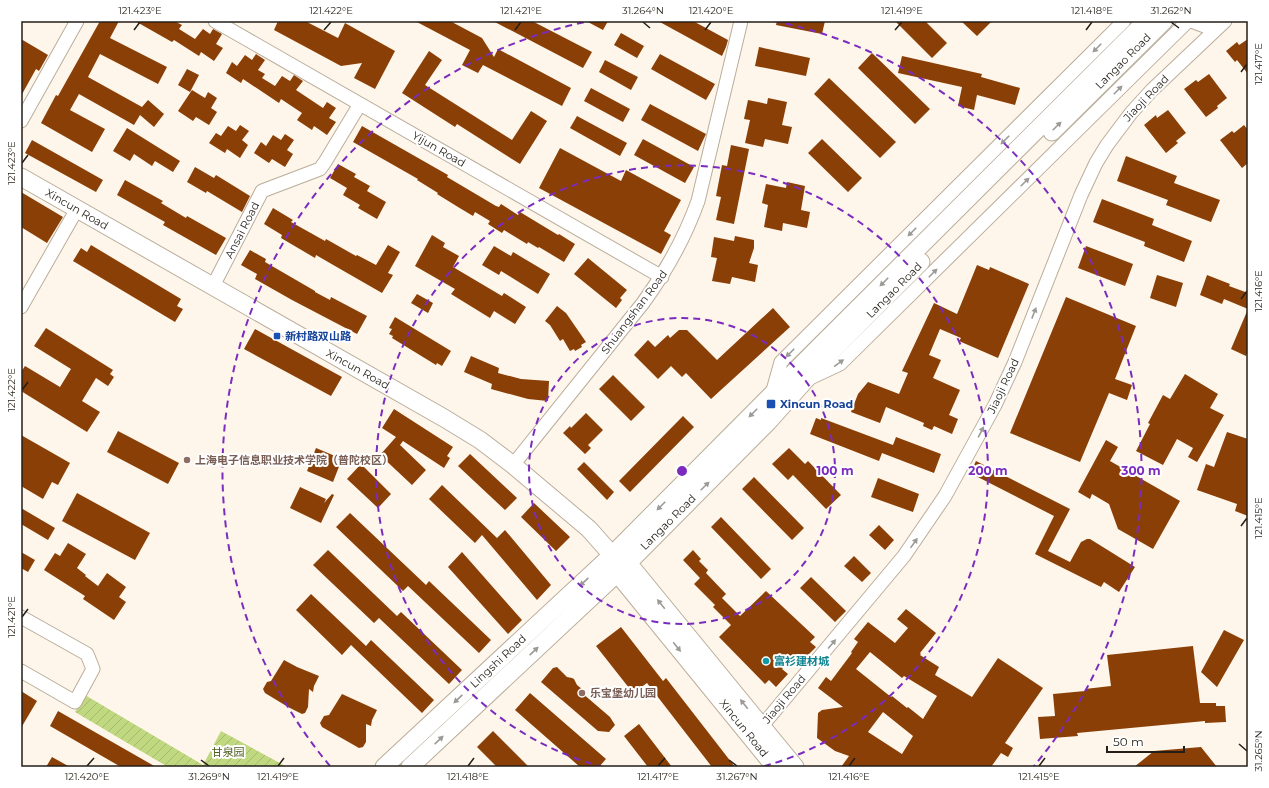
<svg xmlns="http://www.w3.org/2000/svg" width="1269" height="788" font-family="Montserrat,'Noto Sans SC',sans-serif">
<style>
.garden{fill:url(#garden-furrows)}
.building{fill:#8a3f06;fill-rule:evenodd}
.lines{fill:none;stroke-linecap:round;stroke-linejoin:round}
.minor-casing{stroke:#baad9a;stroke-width:15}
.major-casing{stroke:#baad9a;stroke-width:19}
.minor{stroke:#fff;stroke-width:13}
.major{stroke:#fff;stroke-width:17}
.oneway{fill:#9c9a97}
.ticks{fill:none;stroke:#231e17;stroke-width:1.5}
.ring{fill:none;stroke:#7b2cbf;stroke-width:2;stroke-dasharray:7 5}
.transit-dot{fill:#1a4fb4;stroke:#fff;stroke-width:1.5}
.education-dot{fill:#8d6e63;stroke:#fff;stroke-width:1.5}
.culture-dot{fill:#0f9aa8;stroke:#fff;stroke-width:1.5}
.labels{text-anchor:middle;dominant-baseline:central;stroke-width:4;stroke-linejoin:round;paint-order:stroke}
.street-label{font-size:11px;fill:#231e17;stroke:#fff}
.transit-label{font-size:11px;font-weight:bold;fill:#164399;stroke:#fff;text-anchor:start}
.education-label{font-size:11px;font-weight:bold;fill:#785e54;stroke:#fff;text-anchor:start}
.culture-label{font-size:11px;font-weight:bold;fill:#0d838f;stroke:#fff;text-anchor:start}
.park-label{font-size:11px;fill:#4e5d1d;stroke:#fff}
.centre{fill:#7b2cbf;stroke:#fff;stroke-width:2}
.ring-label{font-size:12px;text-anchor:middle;font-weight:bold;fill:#7b2cbf;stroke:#fff;stroke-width:4;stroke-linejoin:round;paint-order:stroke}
.neatline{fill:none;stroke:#231e17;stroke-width:1.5}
.ticks-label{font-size:10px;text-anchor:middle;fill:#231e17}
</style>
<defs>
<pattern id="garden-furrows" width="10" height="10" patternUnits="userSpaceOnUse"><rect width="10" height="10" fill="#c0d880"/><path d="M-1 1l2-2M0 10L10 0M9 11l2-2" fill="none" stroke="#a5b96e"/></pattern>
</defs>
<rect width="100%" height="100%" fill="#fef6ea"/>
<path class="garden" d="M85,695L203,765L221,731L287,767H168L75,712Z"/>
<path class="building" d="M100,21H119L110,38L167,67L158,84L100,54L88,77L142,107L148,100L164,114L154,127L140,115L134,125L79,94L70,110L105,129L92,152L41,123L56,95L58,96Z
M135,21H174L182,25L179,29L195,39L203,29L210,34L213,29L222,34L216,44L223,48L214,61L201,52L199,56L174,40L172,42Z
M278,21H305L338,38L345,23L395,51L375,89L354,78L362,63L341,66L274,30Z
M415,21H450L482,38L494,57L498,49L571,88L562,106L483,65L478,73L462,65L470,50Z
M493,21H532L592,52L583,68Z
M586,21H608L603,30Z
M658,21H693L728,40L726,47L722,56Z
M777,21H825L822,34L776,25Z
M895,21H925L947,43L932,58Z
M961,21H992L977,36Z
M621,33L644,46L637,58L614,45Z
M21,39L48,55L39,71L36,69L21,96Z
M1248,39V74L1237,60L1235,62L1226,51L1237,42L1239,45Z
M759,47L810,58L806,76L755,66Z
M429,51L442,60L425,85L512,140L531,111L547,121L520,164L457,124L455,127L402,93Z
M872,53L930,109L915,124L858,68Z
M256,54L265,60L258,70L265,74L262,78L275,86L282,76L290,81L294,75L303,81L296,90L323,108L327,102L336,108L329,118L336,122L327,135L314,126L312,130L297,120L302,113L281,99L279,103L243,79L241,83L226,73L232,62L237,66L245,55L252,60Z
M660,54L715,84L706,100L651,69Z
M902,56L982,74L981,77L1020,88L1015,105L977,95L974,110L958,106L962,87L898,73Z
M605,60L638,77L631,90L599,72Z
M187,69L199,75L190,92L178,85Z
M1209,74L1227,98L1217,106L1218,108L1206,117L1184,89L1196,80L1198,82Z
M829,78L896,142L880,158L814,94Z
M591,88L630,109L623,122L584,101Z
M192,90L205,98L208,92L217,98L211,108L217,112L209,125L196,117L193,121L178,111Z
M768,98L787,102L782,125L792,127L788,144L765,139L763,147L745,143L750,120L744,119L748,100L767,104Z
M650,104L706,134L698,151L641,120Z
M1168,110L1186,133L1176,141L1178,143L1166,153L1144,125L1156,115L1157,118Z
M577,116L627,143L620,156L570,128Z
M240,125L249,131L242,140L248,145L240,158L227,149L225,153L209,143L216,133L221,136L228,126L236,131Z
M1244,125L1248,130V163L1242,168L1220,140L1232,131L1234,133Z
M362,126L448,175L447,177L496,206L499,207L501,204L518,215L520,212L558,235L559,234L575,244L564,262L539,247L538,248L528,242L527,244L504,230L502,233L488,224L490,221L475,212L473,216L458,207L437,194L438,193L417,180L418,179L353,142Z
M127,128L180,161L173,172L155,161L152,166L134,154L130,161L113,151Z
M285,134L294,140L287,150L293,154L285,167L272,159L269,163L254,153L261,142L266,146L273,135L281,140Z
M643,139L694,167L685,183L634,155Z
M822,139L862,178L848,192L808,153Z
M32,140L103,180L96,192L25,153Z
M731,145L749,149L734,224L716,220L721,197L716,196L722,165L727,166Z
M560,148L621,181L626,170L681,200L664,231L671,235L661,254L539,188Z
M1126,156L1177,176L1174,183L1220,200L1211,222L1166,205L1168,200L1117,181Z
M338,164L356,174L354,177L370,186L367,191L386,202L377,219L358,208L360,205L343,195L347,188L330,178Z
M195,167L214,178L216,175L250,196L242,212L207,191L206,193L187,182Z
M125,180L163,201L161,203L186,218L187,216L226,238L216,255L163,225L165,222L117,195Z
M787,182L805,186L801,210L810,212L807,228L783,223L782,231L764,227L768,205L762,203L766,184L786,188Z
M21,192L63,217L47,243L21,227Z
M1102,199L1154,219L1152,225L1192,241L1184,262L1144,246L1145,242L1093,222Z
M273,208L293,220L291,222L325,241L326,239L356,256L357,255L376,265L388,245L400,252L388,273L393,275L382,293L335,266L316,255L315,258L281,238L282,235L264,224Z
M432,235L445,243L443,247L459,256L453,267L502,296L504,293L526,307L515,324L494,311L490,318L451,294L455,289L415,266Z
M735,236L754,240V248L749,263L758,265L755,282L732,277L730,284L712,281L717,258L711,257L714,237L734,241Z
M91,245L181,299L177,306L183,309L175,322L73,261L81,248L87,252Z
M494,246L511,256L513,252L550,274L538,294L501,271L499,275L482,265Z
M1086,246L1133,264L1125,286L1078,268Z
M250,250L266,259L265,262L315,291V292L330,300L331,297L367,316L357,334L292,300L255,279L257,274L241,265Z
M588,258L627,290L620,298L622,300L616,308L574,274Z
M977,265L989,270L990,267L1029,284L998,358L959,341L961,338L940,329L929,355L941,360L933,378L960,390L949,415L958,419L952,434L934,426L932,430L923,426L924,423L886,407L880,423L851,412L858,394L868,382L899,394L908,373L902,371L934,303L957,314Z
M1157,275L1183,283L1176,307L1150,298Z
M1207,275L1230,284L1229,286L1248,293V351L1246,356L1231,349L1248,309L1224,299L1222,304L1200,295Z
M417,294L433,303L428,313L411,303Z
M1066,297L1136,326L1115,379L1132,385L1127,400L1109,393L1080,462L1010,433Z
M557,306L566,313L586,342L581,345L582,347L575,351L574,349L570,351L563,339L560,341L550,325L545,321Z
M773,308L790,327L711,399L686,373L682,377L671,366L658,379L634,355L648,340L655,347L668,335L670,338L679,330H687L717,360Z
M395,317L451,351L442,366L437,363L436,365L392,338L393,336L389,334L392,329L389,328Z
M46,328L113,370L110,374L114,377L108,386L96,378L82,401L100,412L87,432L21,391V372L25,366L60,387L71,369L34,346Z
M255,329L342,377L331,396L244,349Z
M471,356L499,368L498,373L521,379L549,381L548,401L528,399L491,389L492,384L464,372Z
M1185,374L1218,394L1210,408L1224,415L1197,462L1188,457L1193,448L1177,439L1163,465L1136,451L1150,424L1148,423L1163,395L1170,399Z
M613,375L645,407L631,421L599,389Z
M394,409L453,447L447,456L450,458L444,468L403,441L400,445L426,470L412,485L380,455L396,437L382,428Z
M586,413L603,430L588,445L591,448L585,454L563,433L570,426L571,428Z
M683,416L694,427L630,492L619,481Z
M816,418L821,420V418L893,445L896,437L941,454L934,473L882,453L879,461L810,434Z
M118,431L179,463L168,484L107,452Z
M1227,432L1248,439V516L1235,511L1237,504L1197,490L1206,464L1214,467Z
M21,435L70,463L58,485L52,482L43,499L21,486Z
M1106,440L1118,447L1110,461L1180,501L1153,549L1118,529L1109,504L1092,494L1090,499L1078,492Z
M316,448L342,459L333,482L307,471Z
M789,448L805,464L808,461L841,495L826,509L793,475L788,480L772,464Z
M470,454L517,498L505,510L458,466Z
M976,461L1070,509L1048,551L1070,562L1081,542L1087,539H1090L1135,567L1119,592L1104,582L1101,587L1035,554L1054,516L970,473Z
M584,462L614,492L607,500L577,469Z
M361,464L391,494L378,508L347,479Z
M754,477L804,528L792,540L742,489Z
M878,478L919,494L913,512L871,497Z
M442,485L497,538L505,530L551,585L537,600L482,535L475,543L429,499Z
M300,487L326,499L324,503L332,494L334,495L321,523L290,508Z
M77,493L150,533L135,560L62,521Z
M534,503L570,537L556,551L521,517Z
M21,508L55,528L48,540L21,524Z
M350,513L426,585L429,581L491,640L479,653L408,586L403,591L336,527Z
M721,517L771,569L761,579L711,527Z
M879,525L894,540L885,550L869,535Z
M68,543L86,554L77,568L86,575L85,576L98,586L107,573L126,587L119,597L126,602L114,620L83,599L85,596L44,570L55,553L60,556Z
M328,550L397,616L401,612L462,670L449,684L379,618L374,623L313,565Z
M693,550L701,559L699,561L708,570L706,573L726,594L722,598L740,616L766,591L815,637L810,642L816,647L804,659L798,654L782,669L788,674L776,687L769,680L765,684L719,637L731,625L713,607L715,605L694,584L700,578L683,560Z
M21,552L35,560L28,572L21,568Z
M462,552L522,620L508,634L448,567Z
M854,556L871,573L862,582L844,566Z
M811,577L846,611L835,622L800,588Z
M311,594L366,646L371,640L434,700L422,713L351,645L342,655L296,610Z
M906,609L936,633L920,653L921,654L920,655L939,667L935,675L972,697L998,658L1043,688L1005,743L1013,748L1008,757L1001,753L991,767H841L849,756L835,751L817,738L818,713L822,710L843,707L818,688L826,677L831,681L852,653L851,652L858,642L854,639L868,622L895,643L908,628L897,619ZM870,652L902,678L904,676L937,696L923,719L908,707L907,708L892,696L891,697L856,669ZM883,712L913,736L902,754L868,732Z
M621,627L663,681L666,678L735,767H712L647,683L633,693L596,646Z
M1224,630L1244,640L1217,687L1201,672Z
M1193,646L1200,703H1216V706H1225L1226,722L1205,723V721L1077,733L1078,736L1040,739L1038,717L1055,716L1053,694L1085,691V689L1111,686L1107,655Z
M284,660L297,667L319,676L314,686L313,692L309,689L308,707L305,713L302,714L288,707L265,693L263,689L267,682L271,681Z
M557,667L567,677L572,678L574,679L577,685L582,689V693L610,717L615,725L609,732L598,731L541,682L553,668Z
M21,691L37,701L21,728Z
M530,693L606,759L599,767H580L515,710Z
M342,694L377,710L372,720L371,726L366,724V742L363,747L359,748L345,740L322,727L320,723L324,716L329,715Z
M58,711L156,767H121L50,726Z
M639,724L672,767H648L624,736Z
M493,731L529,767H497L477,747Z
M1201,747L1217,767H1134L1154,751Z
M52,757L70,767H46Z"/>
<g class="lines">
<defs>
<path id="minor" d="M215,21L662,277
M1191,21L1215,30
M21,121L77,21
M213,286L262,191L320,169L325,162L360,104
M21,307L77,209
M810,378L840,364L1188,21
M772,394L781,362L1124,21
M513,465L643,303C667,270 684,240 698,201L741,21
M21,617L87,654L93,669L75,702L21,671
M756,733L904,556L945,496L995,405L1015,362L1081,195L1096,163L1107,145L1131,113L1152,90L1225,21"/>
<path id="major" d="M1052,132L1164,21
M21,177L444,418L480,440L513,465L589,529L612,555L628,563L795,767
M614,563L617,573L775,767
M384,767L612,555L819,347L1146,21
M410,767L628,563L768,422L827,356L921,262"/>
</defs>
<use href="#minor" class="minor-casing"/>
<use href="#major" class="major-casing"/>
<use href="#minor" class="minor"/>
<use href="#major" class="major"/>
</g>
<defs><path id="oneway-solid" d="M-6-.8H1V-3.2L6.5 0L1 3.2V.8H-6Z"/></defs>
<g class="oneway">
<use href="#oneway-solid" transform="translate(1097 48) rotate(135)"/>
<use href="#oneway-solid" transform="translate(1118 90) rotate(-45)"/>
<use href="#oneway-solid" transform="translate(1057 126) rotate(-45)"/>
<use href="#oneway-solid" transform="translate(1005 140) rotate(135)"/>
<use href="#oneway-solid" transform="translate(1025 182) rotate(-45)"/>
<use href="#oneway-solid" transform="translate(912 232) rotate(135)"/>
<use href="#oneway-solid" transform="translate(933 273) rotate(-45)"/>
<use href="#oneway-solid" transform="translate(884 282) rotate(135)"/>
<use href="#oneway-solid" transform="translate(1034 313) rotate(-69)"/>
<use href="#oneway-solid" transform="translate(790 353) rotate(135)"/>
<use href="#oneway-solid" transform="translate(839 363) rotate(-36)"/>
<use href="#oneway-solid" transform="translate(753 413) rotate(135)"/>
<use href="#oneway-solid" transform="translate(981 432) rotate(-62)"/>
<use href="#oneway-solid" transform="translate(705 486) rotate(-45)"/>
<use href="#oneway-solid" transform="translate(661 506) rotate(135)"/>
<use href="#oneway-solid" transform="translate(914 543) rotate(-55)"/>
<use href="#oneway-solid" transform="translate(584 582) rotate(137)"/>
<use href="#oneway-solid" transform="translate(661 604) rotate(-129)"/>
<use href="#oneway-solid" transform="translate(832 644) rotate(-50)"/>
<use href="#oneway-solid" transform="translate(677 647) rotate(51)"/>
<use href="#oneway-solid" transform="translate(534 651) rotate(-43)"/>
<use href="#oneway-solid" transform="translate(458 699) rotate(137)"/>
<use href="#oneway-solid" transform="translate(744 704) rotate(-129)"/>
<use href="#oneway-solid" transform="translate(439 740) rotate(-43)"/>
</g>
<path class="ticks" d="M643,22L650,28M1171,22L1179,28M134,30L140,22M324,30L331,22M515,30L521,22M705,30L711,22M895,30L902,22M1086,30L1092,22M1241,72L1247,64M22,163L28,155M1241,299L1247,291M22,390L28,382M1241,526L1247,518M22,617L28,609M1239,744L1247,751M201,760L209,766M729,760L737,766M87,766L94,758M278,766L284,758M468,766L474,758M658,766L665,758M849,766L855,758M1039,766L1045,758"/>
<g class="ring">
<circle cx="682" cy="471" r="153"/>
<path d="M603 767A306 306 0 1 1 761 767"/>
<path d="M330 766A459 459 0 0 1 590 21M774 21A459 459 0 0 1 1034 766"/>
</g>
<g class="transit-dot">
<rect x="273" y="332" width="8" height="8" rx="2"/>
<rect x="766" y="399" width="10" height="10" rx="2"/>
</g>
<g class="education-dot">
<circle cx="187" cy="460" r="4"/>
<circle cx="582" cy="693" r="4"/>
</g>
<circle class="culture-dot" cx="766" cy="661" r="4"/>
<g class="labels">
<g class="street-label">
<text transform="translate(1123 61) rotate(-45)">Langao Road</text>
<text transform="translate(1146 98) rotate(-46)">Jiaoji Road</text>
<text transform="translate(439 149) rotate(30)">Yijun Road</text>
<text transform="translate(77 209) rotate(30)">Xincun Road</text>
<text transform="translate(242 230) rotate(-63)">Ansai Road</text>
<text transform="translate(894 290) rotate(-45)">Langao Road</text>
<text transform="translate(634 312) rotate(-53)">Shuangshan Road</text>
<text transform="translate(358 369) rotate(29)">Xincun Road</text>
<text transform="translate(1003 386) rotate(-65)">Jiaoji Road</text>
<text transform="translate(668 522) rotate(-45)">Langao Road</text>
<text transform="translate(498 661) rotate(-43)">Lingshi Road</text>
<text transform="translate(784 699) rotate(-50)">Jiaoji Road</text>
<text transform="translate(744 728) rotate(51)">Xincun Road</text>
</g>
<g class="transit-label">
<text x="285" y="336">新村路双山路</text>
<text x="780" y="404">Xincun Road</text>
</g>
<g class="education-label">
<text x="195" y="460">上海电子信息职业技术学院（普陀校区）</text>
<text x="590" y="693">乐宝堡幼儿园</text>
</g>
<g class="culture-label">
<text x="774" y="661">富衫建材城</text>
</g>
<g class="park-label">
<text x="228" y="752">甘泉园</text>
</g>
</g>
<circle cx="682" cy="471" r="6" class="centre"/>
<g class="ring-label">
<text x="835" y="475">100 m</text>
<text x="988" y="475">200 m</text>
<text x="1141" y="475">300 m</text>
</g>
<rect width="1269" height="788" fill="none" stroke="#ffffff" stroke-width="44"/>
<path d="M1107 746v6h77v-6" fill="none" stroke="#231e17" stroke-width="2"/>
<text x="1113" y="746" font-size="12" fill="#231e17" stroke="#ffffff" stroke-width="3" paint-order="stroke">50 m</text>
<rect x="22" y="22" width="1225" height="744" class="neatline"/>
<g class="ticks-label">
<text x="140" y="14">121.423°E</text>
<text x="331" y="14">121.422°E</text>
<text x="521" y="14">121.421°E</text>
<text x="643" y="14">31.264°N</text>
<text x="711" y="14">121.420°E</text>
<text x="902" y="14">121.419°E</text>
<text x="1092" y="14">121.418°E</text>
<text x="1171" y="14">31.262°N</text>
<text transform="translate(1258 64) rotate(-90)" y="4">121.417°E</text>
<text transform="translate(11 163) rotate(-90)" y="4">121.423°E</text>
<text transform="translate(1258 291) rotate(-90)" y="4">121.416°E</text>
<text transform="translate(11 390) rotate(-90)" y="4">121.422°E</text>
<text transform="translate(1258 518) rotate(-90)" y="4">121.415°E</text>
<text transform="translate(11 617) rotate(-90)" y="4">121.421°E</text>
<text transform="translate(1258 751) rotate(-90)" y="4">31.265°N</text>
<text x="87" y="780">121.420°E</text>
<text x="209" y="780">31.269°N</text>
<text x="278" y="780">121.419°E</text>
<text x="468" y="780">121.418°E</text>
<text x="658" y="780">121.417°E</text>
<text x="737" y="780">31.267°N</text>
<text x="849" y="780">121.416°E</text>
<text x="1039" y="780">121.415°E</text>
</g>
</svg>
